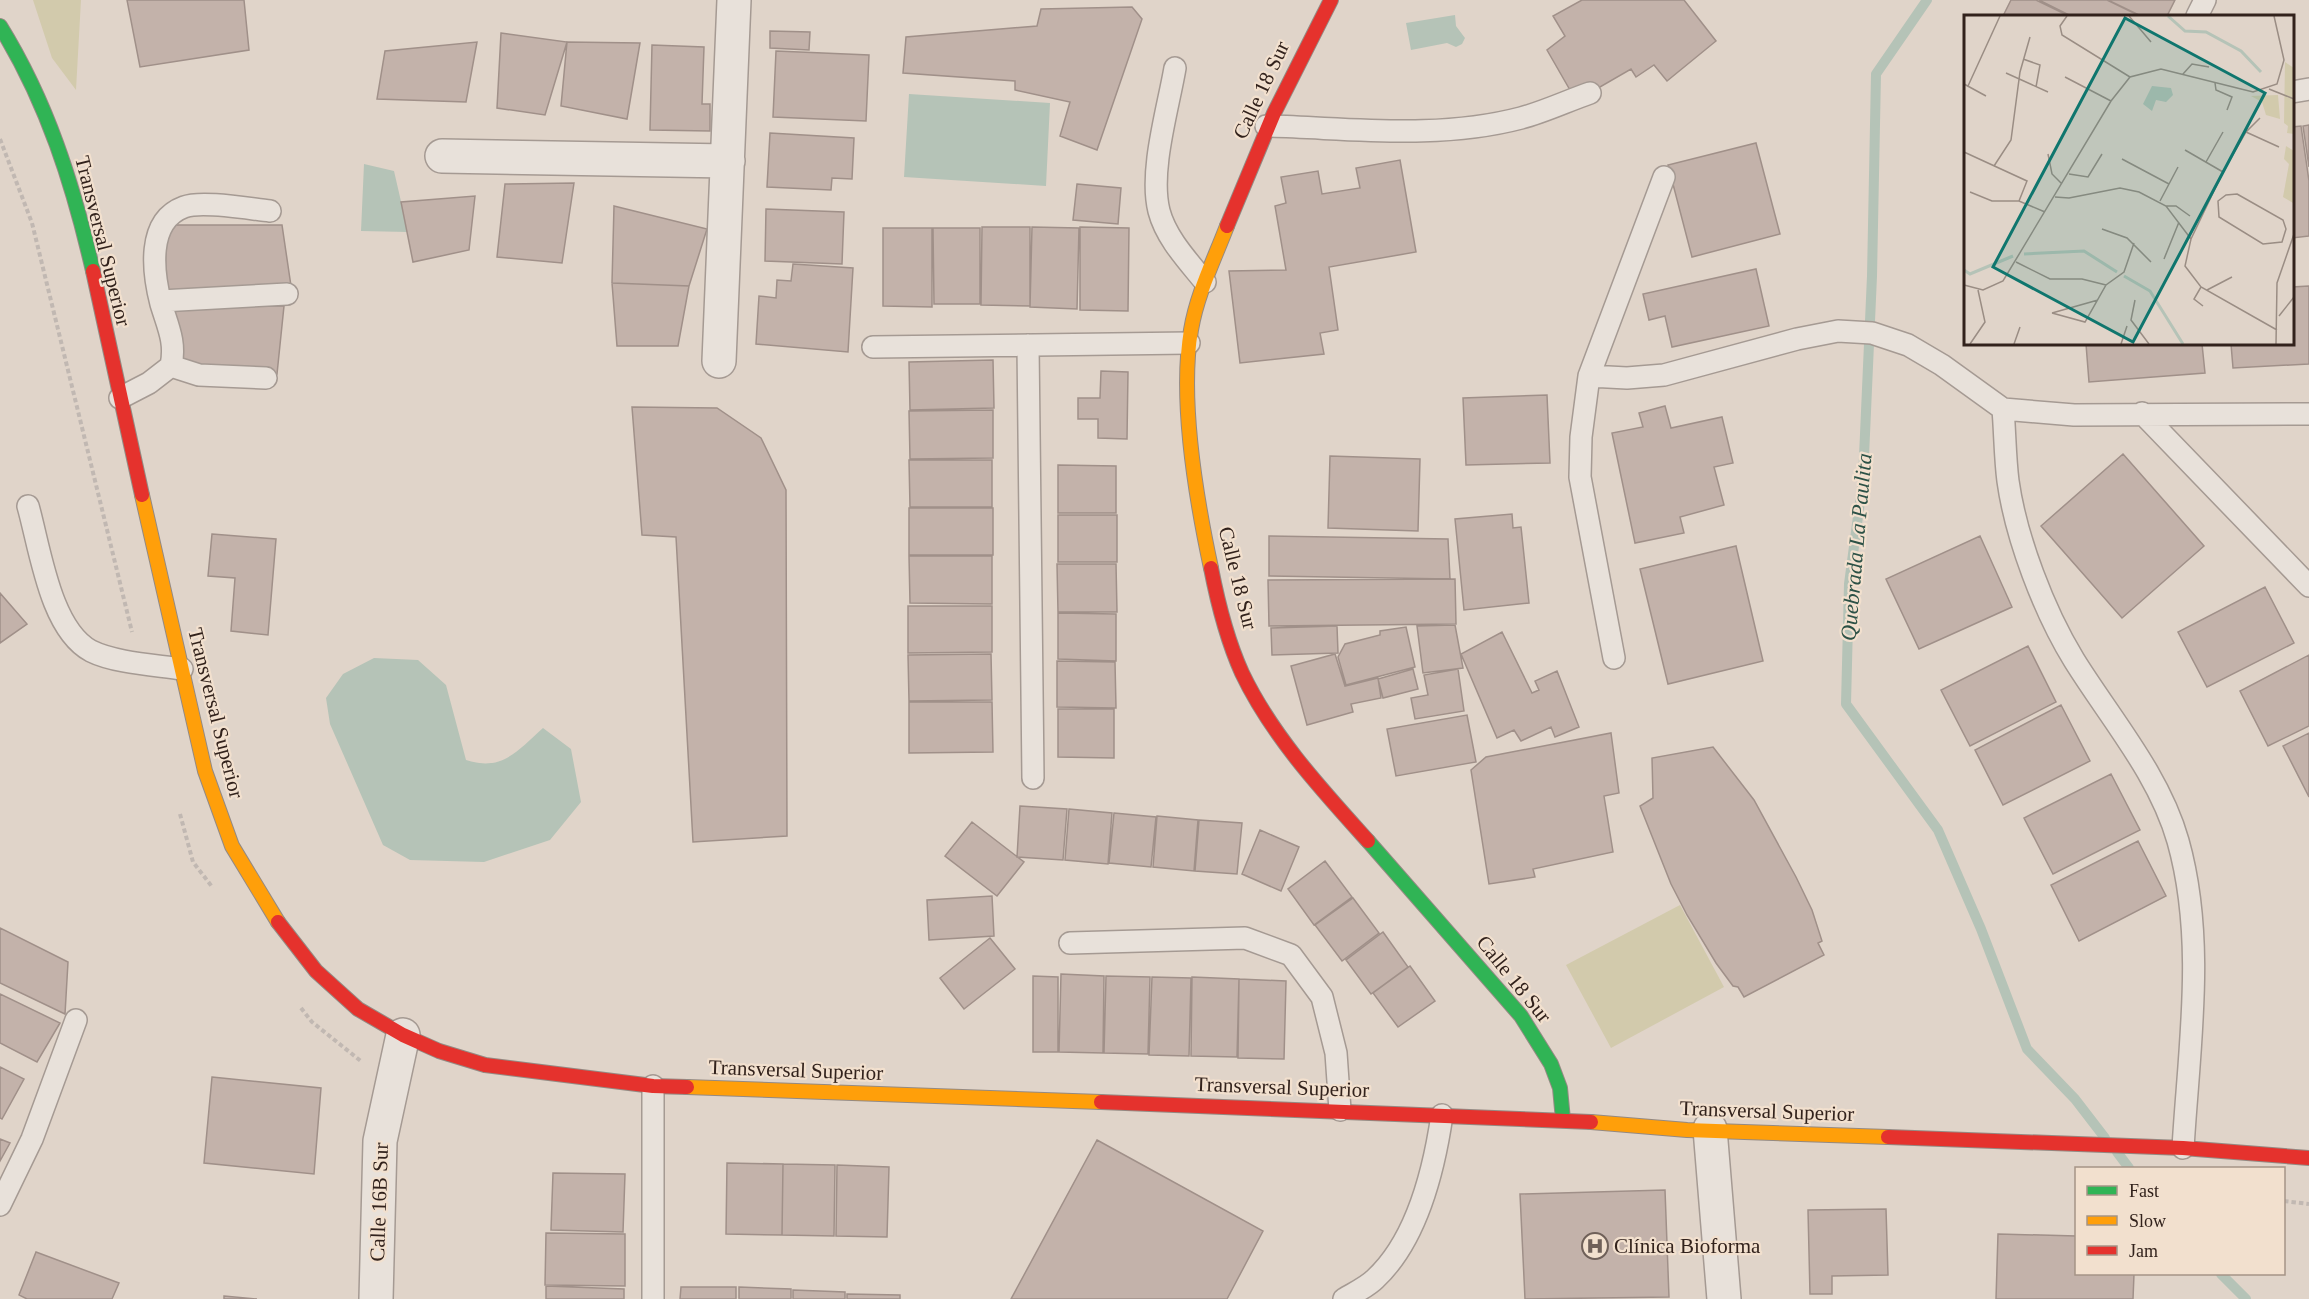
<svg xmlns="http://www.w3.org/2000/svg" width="2309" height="1299" font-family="'Times New Roman',serif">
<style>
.green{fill:#d2caac}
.water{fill:#b5c3b7}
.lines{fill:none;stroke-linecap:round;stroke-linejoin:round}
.stream{stroke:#b5c3b7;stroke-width:10}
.building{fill:#c3b2aa;stroke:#a09089;stroke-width:1.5}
.lane-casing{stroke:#a59a93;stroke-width:24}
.street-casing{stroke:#a59a93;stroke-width:36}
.fast-casing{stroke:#948a83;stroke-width:16}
.slow-casing{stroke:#948a83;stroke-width:16}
.jam-casing{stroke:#948a83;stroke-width:16}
.path{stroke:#c1b8b2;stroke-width:4;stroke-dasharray:4.5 3;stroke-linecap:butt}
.lane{stroke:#e8e1da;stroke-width:21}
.street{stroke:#e8e1da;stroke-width:33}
.fast{stroke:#30b455;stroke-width:14}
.slow{stroke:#ff9f0a;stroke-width:14}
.jam{stroke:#e5322d;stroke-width:14}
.labels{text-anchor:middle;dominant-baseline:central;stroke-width:4.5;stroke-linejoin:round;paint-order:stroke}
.street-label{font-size:21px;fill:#32221c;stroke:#f2e0ce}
.poi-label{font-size:21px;fill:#32221c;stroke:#f2e0ce;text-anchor:start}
.water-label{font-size:22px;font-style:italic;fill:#2c5146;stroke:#f2e0ce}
.inset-river{fill:none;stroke:#b5c3b7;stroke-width:3}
.inset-road{fill:none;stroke:#9a8d84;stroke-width:1.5}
.view{fill:#0f766e;fill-opacity:0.15;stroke:#0f766e;stroke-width:3}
.inset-edge{fill:none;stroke:#32221c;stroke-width:3}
</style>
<rect width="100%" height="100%" fill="#e0d4c9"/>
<path class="green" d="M33,0H81L76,90L52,58Z
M1680,905L1724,987L1611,1048L1566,965Z"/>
<path class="water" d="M1455,15L1456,26L1465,38L1462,44L1456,47L1447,43L1411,50L1406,23Z
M909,94L1050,103L1046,186L904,177Z
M364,164L394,171L408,232L361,231Z
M374,658L418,660L446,685L466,760C503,772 518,750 543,728L571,749L581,802L550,840L484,862L410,860L383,845L330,724L326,698L343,674Z"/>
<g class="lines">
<path class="stream" d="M1927,0L1876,74L1872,276L1863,479L1849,584L1846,704L1938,830L1981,929L2027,1049L2075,1099L2105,1138
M2117,1152L2129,1168
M2221,1274L2246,1299"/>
</g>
<path class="building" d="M127,0H244L249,50L140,67Z
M1582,0H1684L1716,41L1667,81L1654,65L1636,77L1631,69L1600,87L1570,90L1547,50L1565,36L1553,16Z
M2011,0H2036L2069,16H2003Z
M2039,0H2107L2140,16H2071Z
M2108,0H2175L2167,16H2141Z
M1132,7L1142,19L1097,150L1060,136L1070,102L1015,90V81L903,73L906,37L1037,26L1041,9Z
M770,31L810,32L809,50L770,48Z
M501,33L567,42L545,115L497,108Z
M477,42L466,102L377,99L385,51Z
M567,42L640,43L627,119L561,106Z
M652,45L704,47L702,104H710V131L650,130Z
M776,51L869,55L866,121L773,117Z
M2309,125V167L2303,126Z
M2301,126L2309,181V236L2292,238V127Z
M770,133L854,138L852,179L832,178L831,190L767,187Z
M1756,143L1780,234L1692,257L1668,165Z
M1400,160L1416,252L1329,267L1338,330L1320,333L1324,354L1240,363L1229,271L1286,270L1275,206L1286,203L1281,177L1318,171L1322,194L1360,188L1356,168Z
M574,183L562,263L497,257L505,184Z
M1077,184L1121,188L1118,224L1073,220Z
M475,196L469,250L413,262L401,202Z
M614,206L707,229L689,286L612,283Z
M766,209L844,212L842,264L765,261Z
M166,225H282L291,286L165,296Z
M982,227H1030V306L981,305Z
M1032,227L1079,228L1077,309L1030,307Z
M1080,227L1129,228L1128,311L1080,310Z
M883,228H932V307L883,306Z
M933,228H980V304H934Z
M793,264L853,268L848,352L756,344L759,296L776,298L777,280L791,281Z
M1756,269L1769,326L1672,347L1665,316L1649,320L1643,294Z
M612,283L689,286L678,346H617Z
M2309,286V364L2233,368L2231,344H2292V287Z
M174,306H284L277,374L181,364Z
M2086,344H2202L2205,373L2089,382Z
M993,360L994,408L910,410L909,362Z
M1101,371L1128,372L1127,439L1098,438V419H1078V398H1100Z
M1547,395L1550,463L1466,465L1463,398Z
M1665,406L1671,428L1722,417L1733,463L1714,467L1724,505L1680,517L1684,533L1635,543L1612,433L1643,427L1639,413Z
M632,407L717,408L761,438L786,490L787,836L693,842L676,537L642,535Z
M993,410V458L910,459L909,411Z
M2123,454L2204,546L2122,618L2041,526Z
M1330,456L1420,459L1418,531L1328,528Z
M909,460H992V507H910Z
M1058,465L1116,466V513H1058Z
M909,508H993V555H909Z
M1512,514L1513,528L1521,527L1529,603L1464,610L1455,519Z
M1058,515H1117V562H1058Z
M212,534L276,539L268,635L231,631L235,578L208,576Z
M1269,536L1448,539L1450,579L1269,576Z
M1980,536L2012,607L1919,649L1886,579Z
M1736,546L1763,661L1668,684L1640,569Z
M909,556H992V604L910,603Z
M1057,564H1116L1117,612H1058Z
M1455,579L1456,624L1269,626L1268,580Z
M2265,587L2294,643L2207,687L2178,632Z
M0,593L27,624L0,643Z
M908,606H992V652L908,653Z
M1058,613L1116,614V661L1058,659Z
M1455,625L1463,668L1423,673L1417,626Z
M1337,626L1338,653L1272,655L1271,628Z
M1406,627L1415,667L1346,685L1338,657L1345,644L1380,635V631Z
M1502,632L1532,693L1539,690L1535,681L1557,671L1579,727L1555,737L1551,727L1521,741L1514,730L1497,738L1461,654Z
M2028,646L2056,702L1970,746L1941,690Z
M991,654L992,700L909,701L908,655Z
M1335,654L1345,686L1378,678L1381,698L1351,704L1353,712L1307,725L1291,666Z
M2309,655V726L2268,746L2240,691Z
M1057,661L1115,662L1116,708L1057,707Z
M1413,669L1418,689L1383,698L1378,679Z
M1458,669L1464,711L1415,719L1411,698L1428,695L1424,675Z
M909,702H992L993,752L909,753Z
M2061,705L2090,761L2003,805L1975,750Z
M1058,709H1114V758L1058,757Z
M1467,715L1476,762L1396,776L1387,729Z
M1611,733L1619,793L1604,796L1613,852L1533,869L1535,877L1489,884L1471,770L1486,757Z
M2309,733V797L2283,746Z
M1713,747L1754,800L1796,877L1812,910L1822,941L1818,943L1824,955L1744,997L1738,987L1733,986L1716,963L1687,915L1671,884L1640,806L1653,798L1652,758Z
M2111,774L2140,830L2053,874L2024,818Z
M1020,806L1067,809L1063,860L1017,857Z
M1069,809L1112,813L1108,864L1065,860Z
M1114,813L1156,817L1151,867L1109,863Z
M1157,816L1198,820L1194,871L1153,867Z
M1199,820L1242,823L1237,874L1195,871Z
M972,822L1024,862L997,896L945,856Z
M1260,830L1299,847L1281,891L1242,874Z
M2138,841L2166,896L2079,941L2051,885Z
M1325,861L1352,897L1314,925L1288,889Z
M992,896L994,936L929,940L927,900Z
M1353,898L1379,933L1342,961L1315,925Z
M0,928L68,962L65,1014L0,983Z
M1383,932L1408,967L1371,994L1346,960Z
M990,938L1015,969L964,1009L940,978Z
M1410,966L1435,1001L1398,1027L1373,993Z
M1061,974L1104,976L1103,1053L1059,1052Z
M1033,976L1058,977V1052H1033Z
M1106,976L1150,977L1148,1054L1104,1053Z
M1152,977L1191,978L1189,1056L1149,1055Z
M1192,977L1239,979L1237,1057L1191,1056Z
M1239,979L1286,981L1284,1059L1238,1058Z
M0,994L60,1023L37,1062L0,1043Z
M0,1067L24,1079L2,1119L0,1118Z
M212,1077L321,1088L314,1174L204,1163Z
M0,1139L10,1143L0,1161Z
M1097,1140L1263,1231L1227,1299H1011Z
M727,1163L783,1164L782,1235L726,1234Z
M783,1164L835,1165L834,1236L782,1235Z
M837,1165L889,1167L887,1237L836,1236Z
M553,1173L625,1174L623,1232L551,1230Z
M1665,1190L1669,1297L1525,1299L1520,1194Z
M1886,1209L1888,1275L1832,1276V1294H1810L1808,1210Z
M546,1233L625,1234V1286L545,1285Z
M1998,1234L2076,1236V1274H2134L2133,1299H1996Z
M36,1252L119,1283L112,1299H27L19,1295Z
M546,1286L624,1289V1299H546Z
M681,1287H736V1299H680Z
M739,1287L791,1289V1299H739Z
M793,1290L845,1292V1299H793Z
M847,1294L900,1295V1299H847Z
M224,1296L257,1299H224Z"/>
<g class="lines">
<defs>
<path id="lane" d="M2197,16L2205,0
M1175,68C1168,109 1149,171 1159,211C1166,238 1188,261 1205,282
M2292,92L2309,89
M1266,126C1351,128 1437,140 1521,118C1544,112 1567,101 1590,93
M161,301L287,294
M1028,345L1033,778
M873,347L1189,343
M171,366L199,375L266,378
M1589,376L1627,378L1664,375L1797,339L1838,331L1872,333L1908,345L1942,365L2003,409L2074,415L2309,414
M120,398L149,383L171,366C176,342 168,327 161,304C153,273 146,221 184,207C202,200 250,209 270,211
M2003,409C2005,433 2005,458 2008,481C2016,538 2044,611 2074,660C2110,718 2159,774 2178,841C2206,940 2189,1047 2183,1148
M2142,413L2309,586
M28,506C40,548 50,629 91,651C115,663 156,665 182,669
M1614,658L1580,477L1581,437L1589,376L1664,177
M1070,943L1245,938L1291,955L1322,997L1336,1053L1340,1110
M0,1205L32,1139L76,1020
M653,1299V1086
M1344,1299C1354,1293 1367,1287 1375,1279C1417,1240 1434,1170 1442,1115"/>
<path id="street" d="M442,156L728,161
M719,361L734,0
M1710,1129L1724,1299
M376,1299L380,1141L403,1035"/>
<path id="fast" d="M0,26C47,102 73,184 93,271
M1368,841L1521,1016L1551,1064L1560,1088L1563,1120"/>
<path id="slow" d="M142,495L205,771L232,846L278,922
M1211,568C1196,498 1179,401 1191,330C1197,294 1214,260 1227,226
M687,1087L1101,1102
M1591,1122L1687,1130L1888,1137"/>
<path id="jam" d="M1227,226L1274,113L1331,0
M93,271L142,495
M1211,568C1218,604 1227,640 1242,673C1272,736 1322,790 1368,841
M278,922L316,971L358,1009L403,1035L439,1051L485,1065L653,1086L687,1087
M1101,1102L1591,1122
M1888,1137L2183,1148L2309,1158"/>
</defs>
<use href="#lane" class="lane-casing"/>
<use href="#street" class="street-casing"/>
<use href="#fast" class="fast-casing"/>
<use href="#slow" class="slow-casing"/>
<use href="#jam" class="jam-casing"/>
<path class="path" d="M0,139L32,223L132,632
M180,814L193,862L213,888
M301,1008L312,1022L362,1062
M2284,1201L2309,1204"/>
<use href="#lane" class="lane"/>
<use href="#street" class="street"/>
<use href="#fast" class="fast"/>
<use href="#slow" class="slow"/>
<use href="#jam" class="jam"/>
</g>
<defs>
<symbol id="hospital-ring" viewBox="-11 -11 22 22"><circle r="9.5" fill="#f2e0ce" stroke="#6f6059" stroke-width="1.5"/><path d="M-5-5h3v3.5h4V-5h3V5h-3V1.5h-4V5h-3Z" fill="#6f6059"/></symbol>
</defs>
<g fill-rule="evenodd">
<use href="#hospital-ring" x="1580" y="1231" width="30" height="30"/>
</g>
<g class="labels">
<g class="street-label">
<text transform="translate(1261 90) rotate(-65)">Calle 18 Sur</text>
<text transform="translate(103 241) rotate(76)">Transversal Superior</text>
<text transform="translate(1238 578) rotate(76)">Calle 18 Sur</text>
<text transform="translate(216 713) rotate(76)">Transversal Superior</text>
<text transform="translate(1514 979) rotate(51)">Calle 18 Sur</text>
<text transform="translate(796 1070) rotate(2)">Transversal Superior</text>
<text transform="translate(1282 1087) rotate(2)">Transversal Superior</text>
<text transform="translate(1767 1111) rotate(2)">Transversal Superior</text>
<text transform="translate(379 1202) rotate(-88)">Calle 16B Sur</text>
</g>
<g class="poi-label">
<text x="1614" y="1246">Clínica Bioforma</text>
</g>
<g class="water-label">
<text transform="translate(1856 547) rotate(-85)">Quebrada La Paulita</text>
</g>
</g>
<g transform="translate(1964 15)">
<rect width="330" height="330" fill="#e0d4c9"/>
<path d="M321,47L330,53V119L323,118L324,111L320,108ZM314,80L316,104L302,100L298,87L287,81ZM322,131L330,136L329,188L319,182L325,149L320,144Z" fill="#d2caac"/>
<path d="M188,71L207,73L209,80L202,87L192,85L188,96L179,89Z" fill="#b5c3b7"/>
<path class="inset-river" d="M204,1L221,16L242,17L277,36L297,57M60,239L120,236L153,257M0,255L6,259L49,241M160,261L186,276L219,329"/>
<path class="inset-road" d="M103,1L96,11L98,20L166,62M165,1L187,27M59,44L76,50L72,72M42,58L84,77M219,59L228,49L245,52M101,62L147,86M251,68L252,75L268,82L263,95M0,69L22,81M4,71L36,1M305,74L330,84M296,103L282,117L259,157L227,224L221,251L237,272L313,315M282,117L315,132M221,135L259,157M0,137L63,166L55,186M84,139L88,159L98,169M158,144L205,169M242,147L259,117M30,151L47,125L56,57L66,22M105,159L124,162L138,139M6,177L28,186H55L81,197M273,179L319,205L322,214L318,227L299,229L255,202L254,186L262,180ZM91,182L105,183L156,173L175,177L202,191L227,224M196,186L214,152M202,191H212L226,201M138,214L163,223L187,247M200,244L215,207M52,247L86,264H118L142,270M0,270L19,275L39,266L147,86L166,62L197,54L289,77L313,69L320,45L310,1M237,272L230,284L239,291M243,275L268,262M171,285L167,305L185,329M88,298L121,307L142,270L160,257L170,228M88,298L134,285M315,301L330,282M6,329L21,307L14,275M50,329L56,312M157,329L163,311M312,329L313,268L330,219"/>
<path class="view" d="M161,3L301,78L169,327L29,252Z"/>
<rect width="330" height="330" class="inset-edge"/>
</g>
<rect x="2075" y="1167" width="210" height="108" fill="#f2e0ce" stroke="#a59487" stroke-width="1.5"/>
<rect x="2087" y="1186" width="30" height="9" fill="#30b455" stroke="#a59487" stroke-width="1.5"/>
<text x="2129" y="1197" font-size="18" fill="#32221c">Fast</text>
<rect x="2087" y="1216" width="30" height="9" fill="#ff9f0a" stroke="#a59487" stroke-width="1.5"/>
<text x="2129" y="1227" font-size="18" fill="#32221c">Slow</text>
<rect x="2087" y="1246" width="30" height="9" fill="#e5322d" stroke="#a59487" stroke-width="1.5"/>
<text x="2129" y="1257" font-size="18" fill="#32221c">Jam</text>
</svg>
